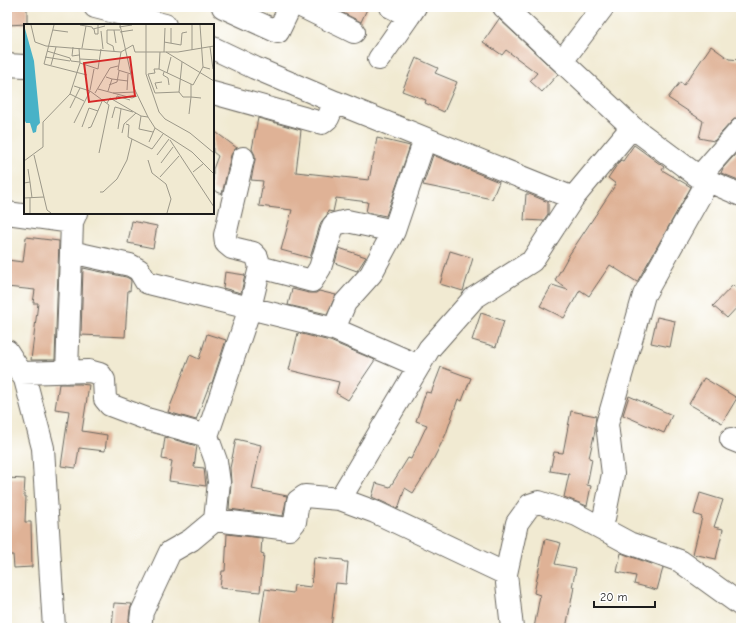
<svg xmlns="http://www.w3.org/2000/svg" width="748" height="635" font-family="'Comic Neue',sans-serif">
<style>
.building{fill:#dfb296}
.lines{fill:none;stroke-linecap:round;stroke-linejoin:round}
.minor-casing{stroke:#67645c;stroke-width:24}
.minor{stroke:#fff;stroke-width:22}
.inset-road{fill:none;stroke:#9c9889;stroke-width:1}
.view{fill:#d62828;fill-opacity:0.15;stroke:#d62828;stroke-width:2}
.inset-edge{fill:none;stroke:#1c1c1c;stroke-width:2}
</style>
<rect width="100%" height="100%" fill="#fff"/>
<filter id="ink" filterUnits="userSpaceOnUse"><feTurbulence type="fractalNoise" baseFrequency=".025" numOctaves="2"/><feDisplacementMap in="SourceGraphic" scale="8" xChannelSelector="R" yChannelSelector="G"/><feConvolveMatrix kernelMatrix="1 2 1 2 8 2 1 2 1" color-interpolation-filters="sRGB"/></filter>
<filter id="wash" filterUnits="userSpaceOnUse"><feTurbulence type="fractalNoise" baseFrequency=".012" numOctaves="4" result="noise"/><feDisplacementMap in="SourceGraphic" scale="16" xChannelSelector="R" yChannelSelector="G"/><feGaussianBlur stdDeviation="0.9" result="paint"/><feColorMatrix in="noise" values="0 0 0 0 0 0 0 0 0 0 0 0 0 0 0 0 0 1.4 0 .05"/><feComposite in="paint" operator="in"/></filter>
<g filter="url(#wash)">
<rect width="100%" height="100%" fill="#f1ead2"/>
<g id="blocks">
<path class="building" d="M7,7H27V24L7,25Z
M331,7H368L361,22Z
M499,19L558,74L542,92L530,81L537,73L506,50L502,55L483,42Z
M711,46L729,59L741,60V117H737L732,121L714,141L699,138L703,121L668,98L680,82L684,85Z
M416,58L438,68L435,73L457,82L444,112L425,103L426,100L402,91Z
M258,118L301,130L296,172L369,180L377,138L410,146L386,216L366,212L368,202L336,198L333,212L328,211L327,215L321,222L310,258L281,250L292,210L259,206L263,181L251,180L255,160V155L252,149Z
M213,130L237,148L234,150L231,155L222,194L213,190V169L218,156L213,152Z
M634,145L664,167L662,170L691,187L637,282L610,265L589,296L580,290L564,318L540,306L552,285L568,290L555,280L569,255L616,184L608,178L619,162L621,160L623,161Z
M741,148V181L721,173L723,168Z
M433,155L499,182L492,199L423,185Z
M526,194H529L548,202V214L543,221L524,220Z
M132,221L157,226L153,248L128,243Z
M26,237L59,241L55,360H31L38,303H33L35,290L7,287V260L23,262Z
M339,248L366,257L357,271L335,263Z
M450,251L473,258L463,291L440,284Z
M83,268L126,277L130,279L131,281L130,291L128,290L125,337L81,335Z
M225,272L245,275L241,293L223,288Z
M733,285L741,293V303L727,318L713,306Z
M292,289L309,293H316L319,291L336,295L327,314L288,305Z
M481,313L504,321L496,347L472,340Z
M657,317L675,321L670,347L651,343Z
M298,333L330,341L375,360L348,400L336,393L339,382L289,370Z
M207,334L226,340L212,383H210L196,420L168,412L190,355L199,359Z
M441,367L471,378L462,401L458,399L446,434L430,466L413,493L405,488L398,509L372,497L376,483L390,487L408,458L411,459L427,425L416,421L426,392L431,393Z
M704,378L737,398L722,423L689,404Z
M59,384H80L89,385L82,431L107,435L105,451L79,448L76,468L61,466L69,411L55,409Z
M629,396L672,415L664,433L623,415Z
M571,411L596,416L595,425V431L589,458L592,459L587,485L591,486L587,506L564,497L569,474L550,471L554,452L563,453Z
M165,437L197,446L194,467L204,468L206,486L169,481L172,461L162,459Z
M236,439L261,445L252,489L287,496L283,516L229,509L231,483L230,468Z
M7,478L25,479L24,496H26L25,522H31L32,567L14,568L13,555H10L9,539H7Z
M700,493L723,500L714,527L723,529L716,559L693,554L702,517L694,514Z
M227,534L262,538L261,553L264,554L260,592L220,588L222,571H225Z
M545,539L561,543L555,564L576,568L572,587H574L566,628H534L540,595L534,593Z
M621,553L663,568L657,590L634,584L636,576L617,572Z
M314,557L343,560L344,562H348L346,584L336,583L331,628H259L265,589L293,593L294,585L311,587Z
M114,603L132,604L130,610L128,628H112Z"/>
</g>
</g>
<g filter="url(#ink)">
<use href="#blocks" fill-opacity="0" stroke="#67645c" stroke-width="1"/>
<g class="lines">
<defs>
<path id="minor" d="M95,7L165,25
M223,7L278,32L290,7
M303,7L354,32
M391,7L409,16L415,7
M504,7L632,127L699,177L741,195
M213,48L255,68L335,102
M379,59L409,16
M562,61L603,7
M7,65L25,66
M213,93L322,123L328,118L335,102L573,198
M243,158L225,235L226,243L232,248L253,253L257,257L260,267
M699,177L741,129
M7,213L72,222
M71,252L130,265L139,270L146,282L149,283L334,329
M7,351L25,379L43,448L54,628
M419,366L334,329L345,303L371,274L394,231L425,139
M67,372L72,222L76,213
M21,373L89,371L100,374L104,380L105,399L110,405L147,419L207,436L216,461L219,482L215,520L191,540L170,552L142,612L140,628
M207,436L250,308L260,267L312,281L320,268L333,226L335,224L347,221L394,231
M731,439L741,443
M340,499L375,512L506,574
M215,520L289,529L295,522L298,501L305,496L340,499L429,349L474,298L532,261L573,198L632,127
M602,528L613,474L607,424L644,295L708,181
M512,628L506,574L517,523L530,505L539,502L577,515L629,543L680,561L741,605"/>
</defs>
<use href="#minor" class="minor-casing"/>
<use href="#minor" class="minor"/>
</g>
</g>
<g transform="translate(24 24)">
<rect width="190" height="190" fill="#f1ead2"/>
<path d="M0,1L10,37L16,99L13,102L12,108L9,109L6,99H2L0,95Z" fill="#48b2c7"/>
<path class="inset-road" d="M7,1L11,18L22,22L97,28L109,21L111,28H154L190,22M30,1L20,40L63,51M56,1L68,3L69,5L81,2M96,1L110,64L124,93L131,104L168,128L190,150M122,1V50L135,88L141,95L166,109L190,129M168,1V26M176,1L179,43M95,3L108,1M70,5L71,10H74V1M29,6L44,8M90,6L92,19M77,7L79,25M96,8L109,6M140,18L157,21L158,9L163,8M147,19V4M49,23L48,32L55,31M186,23L189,45M58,24L62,2M23,27L46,34L47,37L56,38M90,27L89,22L83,19V6H96M97,28L94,46L107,50M136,28L135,45L169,61L179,43L186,45M140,28L141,4M142,28L190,57M21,33L46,37M56,35L74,36M158,38L155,68L159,73H167V60M56,39L74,45L77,25M27,41L32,23M135,45H130L131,49L124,50L131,69L155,68M140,48L139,51L144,54L145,61M143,49L147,33M82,53L88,55L84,67M88,55L104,57M85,61L93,58L95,47M50,62L66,67L85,81L75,129M74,65L89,69L111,68M133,65L131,59L138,58M66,66L70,45M103,66L104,50M71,69L86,44L94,42M89,69L108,74L113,72M46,70L60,77M190,70V95M92,76L93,72L106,76M83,79L86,74L117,92L124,93M46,84L56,64M165,90L167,73L177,74M117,92L115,105L129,108M88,94L91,83L109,88M50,99L66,67M102,100L105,101L104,113L128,125L139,110M58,103L65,84L74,87M64,104L67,103L79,75M94,105L97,85M98,109L100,100L112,89M146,116L190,183M125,118L131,104M10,131L23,186L27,189M133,131L145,115M124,136L128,149L142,160L147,175L143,189M0,137L19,123V98L46,70L56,39L55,24M137,139L149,123M4,145L6,158M169,148L179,140M136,153L155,132M0,159L6,158L8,174M76,168H79L93,155L103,136L108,115M0,174L20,173M6,174V189"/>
<path class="view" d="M106,33L111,72L65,78L60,39Z"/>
<rect width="190" height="190" class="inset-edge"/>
</g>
<rect width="748" height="635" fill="none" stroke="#fff" stroke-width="24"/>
<path d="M594 601v6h61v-6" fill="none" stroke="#1c1c1c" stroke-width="2"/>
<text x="600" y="601" font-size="12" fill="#1c1c1c" stroke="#ffffff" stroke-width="3" paint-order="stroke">20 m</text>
</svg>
